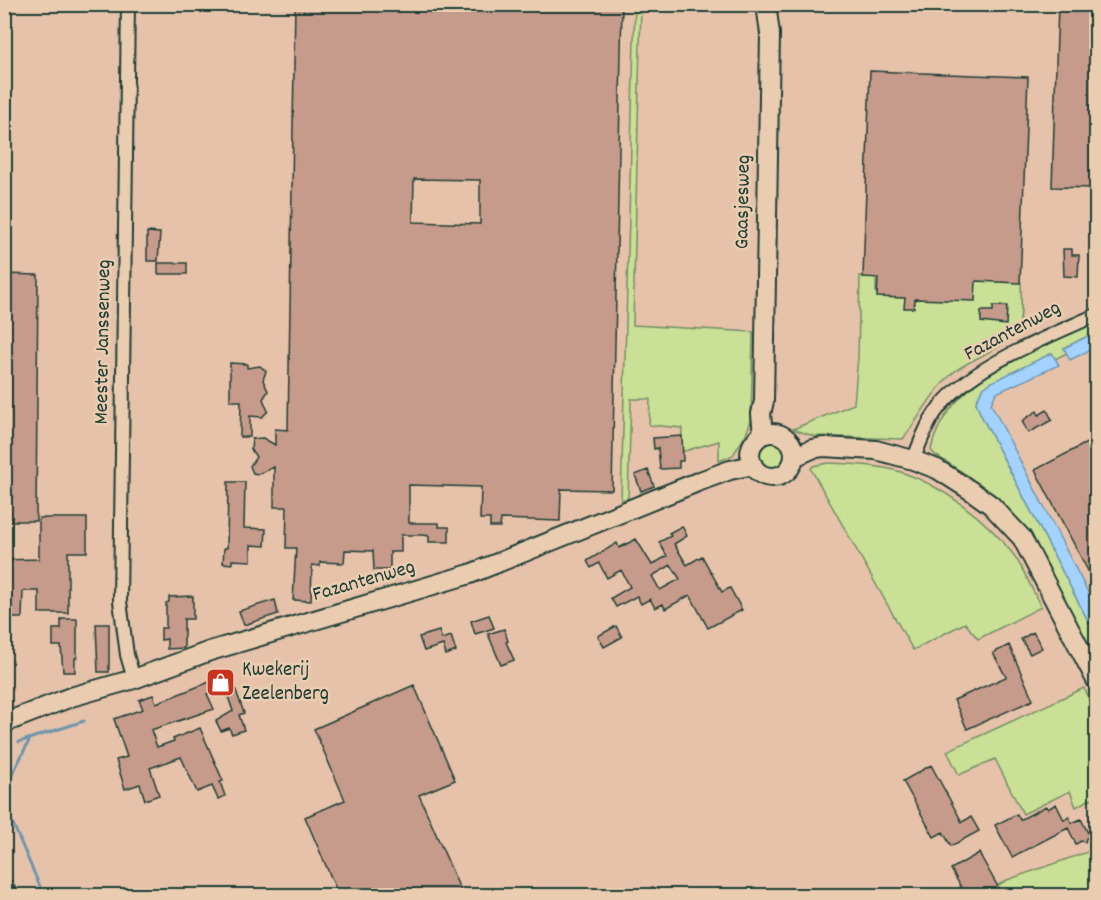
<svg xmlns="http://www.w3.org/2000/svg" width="1101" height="900" font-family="Dekko,sans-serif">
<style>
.green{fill:#c9e096;stroke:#748e65;stroke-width:1.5}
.water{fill:#a3d2ff;stroke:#6e96ae;stroke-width:1.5}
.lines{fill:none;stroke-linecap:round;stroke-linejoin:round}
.stream{stroke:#6e96ae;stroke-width:3}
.building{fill:#c69b8b;stroke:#1f3d34;stroke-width:1.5;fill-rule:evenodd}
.street-casing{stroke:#1f3d34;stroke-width:16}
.secondary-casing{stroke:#1f3d34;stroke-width:22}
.street{stroke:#eacdb1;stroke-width:12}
.secondary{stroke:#eacdb1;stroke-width:18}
.labels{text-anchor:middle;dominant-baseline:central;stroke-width:5;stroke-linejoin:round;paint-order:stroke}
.street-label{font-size:21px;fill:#1f3d34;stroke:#eacdb1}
.poi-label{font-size:21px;fill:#1f3d34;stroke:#eacdb1;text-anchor:start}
</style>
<rect width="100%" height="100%" fill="#e7c2aa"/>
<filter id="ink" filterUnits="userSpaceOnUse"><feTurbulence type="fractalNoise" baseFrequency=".0167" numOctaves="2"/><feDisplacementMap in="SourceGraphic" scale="12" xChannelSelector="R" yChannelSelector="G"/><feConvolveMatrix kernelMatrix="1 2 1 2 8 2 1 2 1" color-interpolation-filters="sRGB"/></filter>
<g filter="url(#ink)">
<path class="green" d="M641,4L633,325L753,332L751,421L745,436L733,455L719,461V441L681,452L682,428L649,425L650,399H631L628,498L621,500L635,5Z
M860,276L876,277V293L974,298L975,280L1021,282C1021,293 1023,324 1016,332C1005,348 970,359 954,372C932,391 920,417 903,439L813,436L793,429L854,404L858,357Z
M1096,319V332L1064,348L1067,353L1055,359L1052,353L982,389L976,402L980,413L1096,636V668L1019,526L1002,503L967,475L935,455L931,450C945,380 1039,346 1096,319Z
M757 455a14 14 0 1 1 28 0a14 14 0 1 1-28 0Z
M828,463C852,464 878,465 901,472C943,486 986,519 1013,554C1024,569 1032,590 1041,607L978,639L965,623L913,650L811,469L813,466Z
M1084,688L1096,712V796L1076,807L1070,791L1023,814L995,759L959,775L947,751Z
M1096,849V895L979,896L1007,880Z"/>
<path class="water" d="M1096,332V347L1070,360L1064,348Z
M1052,353L1059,365L996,393L991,404L1096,608V636L980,413L976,402L982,389L992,382Z"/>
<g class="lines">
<path class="stream" d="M19,742L84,721
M4,791L30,739
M4,803L44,896"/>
</g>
<path class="building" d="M295,4H622L612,490L561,489L560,521L501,519L500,527H490V519H480L481,487L409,485V523H439V527H449V542H429V536L423,535H401V552H390V570H374L373,551L345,550L344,563L320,562V566L312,565L311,601L293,600L296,548H286L287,507H274V467L258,474L253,473L250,466L256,457L251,449L252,439L263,438L275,445V429L288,430ZM414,179L480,180V224L413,222Z
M1058,4H1096V188L1052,187Z
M870,71L1028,77L1020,283L976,281L975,301L915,299L914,308H904L905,298L877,297L878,278L863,277Z
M147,232L160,233L158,261H147Z
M1063,249H1072V255H1079L1078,277L1064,276Z
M158,263H187V274H158Z
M4,274L38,275L36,521H4Z
M993,306H1007L1006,325L981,322V311H993Z
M230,363L247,364V368L260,366L266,371L263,380L268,391L263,399L268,411L262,417L250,416V437H240L241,401H230Z
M1047,410L1052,420L1028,433L1022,421L1037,411L1039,415Z
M682,436L683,461H679V468L660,469L658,448L654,449L653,438Z
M1096,438V586L1035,470Z
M648,470L654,486L641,491L635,475Z
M228,482H245L244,528L266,529L265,546L251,545V561L232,560V564L223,563L224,548H227Z
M39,518H87V552H68V613H39V591H23L22,618H4V560L39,559Z
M682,526L687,536L674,544L687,565L702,556L722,592L730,588L742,610L708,628L690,595L665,609L663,604L655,608L650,599L641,604L637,596L616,607L611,598L630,587L621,570L607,578L599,563L591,568L587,561L617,543L619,548L636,539L652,565L667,556L659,542L671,536L669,533ZM671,565L680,579L660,590L652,576Z
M193,596V619H184V648L167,649V639L161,640V628H166V603L169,602V597Z
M275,600L278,614L244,625L239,611Z
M489,615L494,628L475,634L471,621Z
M61,619H77V658H75V672H63L61,646H53V629H61Z
M96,624H109V672H98Z
M616,626L622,637L604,647L598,636Z
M504,629L508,641L506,642L514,660L501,665L488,634Z
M439,631L442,639L451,636L456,651L446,655L443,645L424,651L419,637Z
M1033,632L1042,648L1030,654L1021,639Z
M1009,645L1033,700L967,729L954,700L1006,677L993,653Z
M230,674L244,713L239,715L244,730L232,734L229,728L221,731L216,721L233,711L225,688L207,694L214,709L151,730L157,747L174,741L173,739L200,728L223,781L220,782L225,796L218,799L212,786L197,792L181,757L150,768L159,795L145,800L140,784L125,789L116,760L127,757L114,719L143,709L139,700L153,695L156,703Z
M414,685L455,780L419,795L463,896H339L305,817L345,800L314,729Z
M931,765L962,822L971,817L979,831L951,846L943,832L934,837L903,781Z
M1056,804L1064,820L1069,817L1072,823L1081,819L1090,837L1086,838L1085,842L1081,841L1076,844L1068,828L1012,857L995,825L1017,814L1020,820L1046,806L1048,809Z
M979,853L1003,896H966L951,869Z"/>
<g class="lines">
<defs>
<path id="street" d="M128,4L120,601L127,655L134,679
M913,460C920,444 925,427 935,413C967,367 1046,338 1096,315"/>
<path id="secondary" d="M750 455a22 22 0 1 1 44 0a22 22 0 1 1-44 0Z
M763,435L761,414L764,401L770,34L766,4
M794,457L812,449L823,447L876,450L913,460L937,469L973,492L991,505L1022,538L1096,680
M4,723L71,697L134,679L210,651L470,574L700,481L730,470L753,465
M4,888L8,896"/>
</defs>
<use href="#street" class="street-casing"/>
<use href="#secondary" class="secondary-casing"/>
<use href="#street" class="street"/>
<use href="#secondary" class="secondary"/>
</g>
</g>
<defs>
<symbol id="shop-square" viewBox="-11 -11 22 22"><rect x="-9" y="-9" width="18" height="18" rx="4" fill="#c8321e" stroke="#eacdb1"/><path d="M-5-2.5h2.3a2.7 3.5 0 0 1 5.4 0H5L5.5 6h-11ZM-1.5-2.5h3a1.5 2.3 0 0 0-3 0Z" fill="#fff"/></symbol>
</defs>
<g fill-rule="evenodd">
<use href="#shop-square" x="204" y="666" width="33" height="33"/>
</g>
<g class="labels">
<g class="street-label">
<text transform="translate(744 202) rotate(-89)">Gaasjesweg</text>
<text transform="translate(1013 332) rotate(-28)">Fazantenweg</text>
<text transform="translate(104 342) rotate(-89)">Meester Janssenweg</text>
<text transform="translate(364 582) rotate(-16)">Fazantenweg</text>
</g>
<g class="poi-label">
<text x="242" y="671">Kwekerij<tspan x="242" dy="24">Zeelenberg</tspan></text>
</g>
</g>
<rect width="1101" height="900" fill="none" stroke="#eacdb1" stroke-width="24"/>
<rect x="12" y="12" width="1077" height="876" fill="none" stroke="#1f3d34" stroke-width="2" filter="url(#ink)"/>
</svg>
